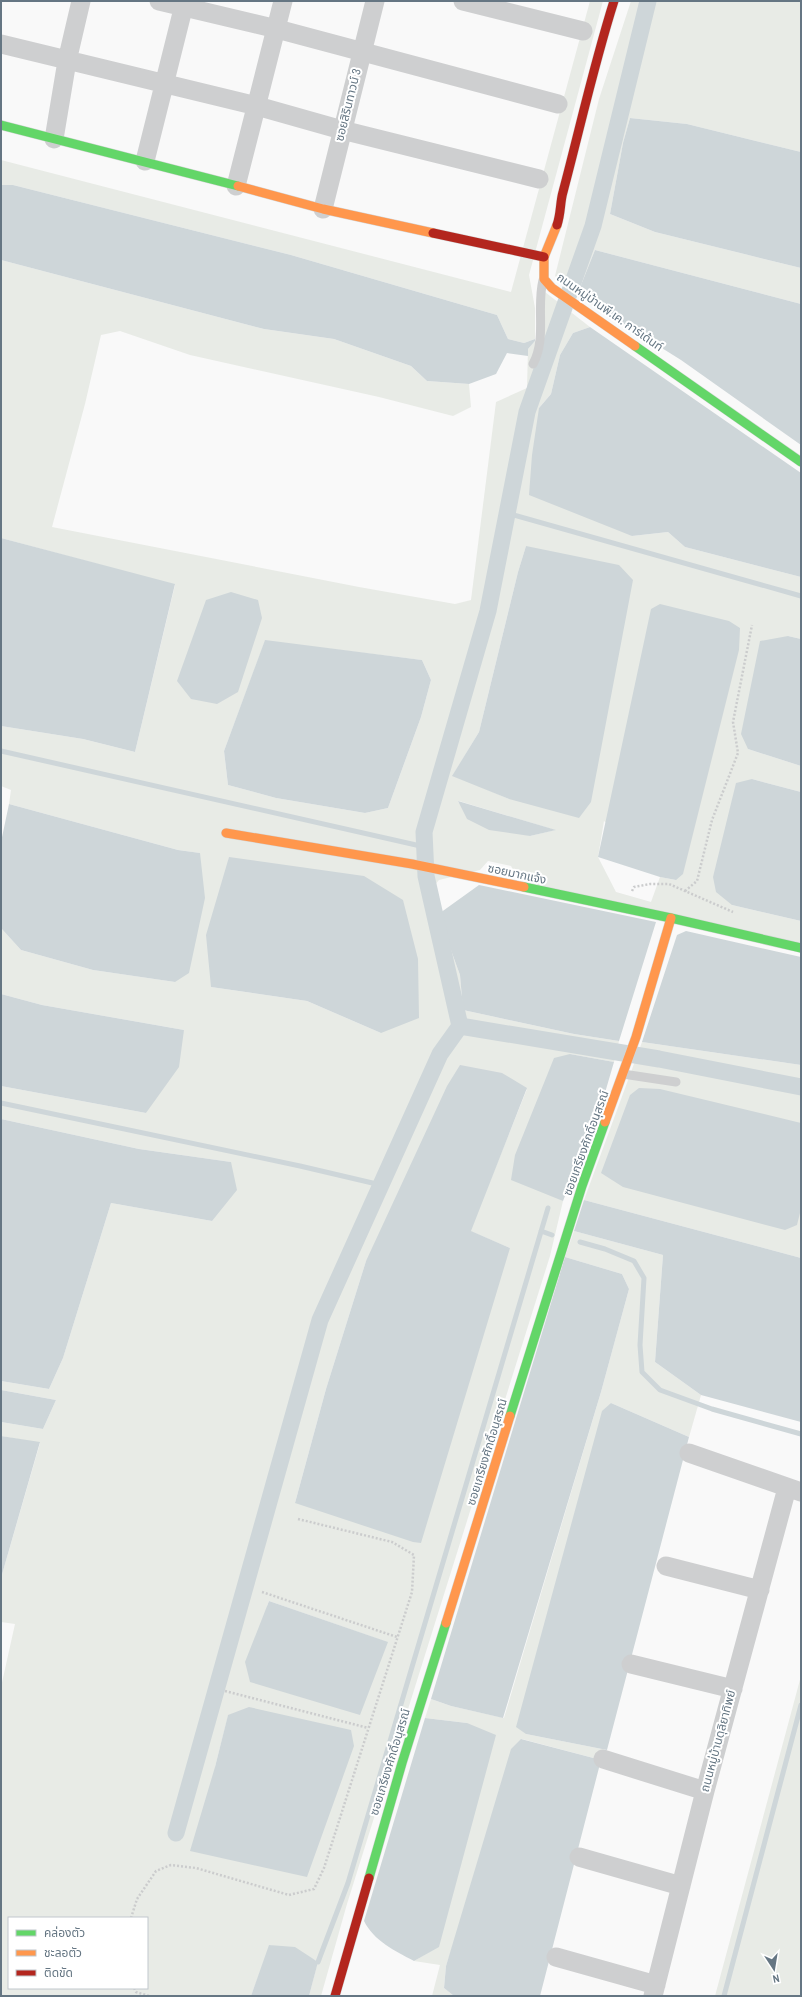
<svg xmlns="http://www.w3.org/2000/svg" width="802" height="1997" font-family="'Archivo Narrow','Noto Sans Thai',sans-serif">
<style>
.green{fill:#e8ebe6;fill-rule:evenodd}
.water{fill:#ced6d9}
.lines{fill:none;stroke-linecap:round;stroke-linejoin:round}
.stream{stroke:#ced6d9;stroke-width:5}
.canal{stroke:#ced6d9;stroke-width:17}
.fast-casing{stroke:#d5d6d7;stroke-width:10}
.slow-casing{stroke:#d5d6d7;stroke-width:10}
.jam-casing{stroke:#d5d6d7;stroke-width:10}
.path{stroke:#cbcccd;stroke-width:2.5;stroke-dasharray:2 2;stroke-linecap:butt}
.lane{stroke:#cecfd0;stroke-width:9}
.street{stroke:#cecfd0;stroke-width:19}
.fast{stroke:#63d668;stroke-width:9}
.slow{stroke:#ff974d;stroke-width:9}
.jam{stroke:#b3261e;stroke-width:9}
.labels{text-anchor:middle;dominant-baseline:central;stroke-width:4;stroke-linejoin:round;paint-order:stroke}
.street-label{font-size:12px;fill:#657683;stroke:#fff}
</style>
<rect width="100%" height="100%" fill="#f9f9f9"/>
<path class="green" d="M590,1H603L529,275L535,308V339L524,343L508,339L497,315L291,255L13,185H1V160L511,292Z
M631,1H801V152L687,124L630,118L623,143L610,214L655,232L801,268V304L595,250L577,295L555,276L599,99Z
M1,260L264,329L334,339L411,366L427,381L469,384L471,407L453,416L379,397L190,355L120,331L101,335L85,404L52,527L359,587L455,604L471,600L496,402L527,388L528,349L543,332L545,292L590,327L573,333L560,355L551,394L539,408L632,536L668,532L685,547L801,577V639L788,636L748,749L801,766V792L752,779L732,905L801,921V943L520,881L511,866L488,861L480,870L439,880L434,886L444,931L460,975L463,1010L574,1034L619,1041L614,1062L570,1054L553,1195L563,1201L550,1256L347,1904L321,1996H309L318,1961L270,1945L251,1996H1V1687L15,1624L1,1622V1578L40,1443L1,1436V1422L43,1429L56,1400L1,1390V1381L49,1389L63,1358L111,1203L212,1221L231,1162L139,1149L1,1119V1086L146,1113L184,1030L42,1005L1,994V928L21,950L93,970L175,982L200,853L178,850L9,804L11,790L1,786V726L83,739L135,752L175,585L1,538ZM526,546L509,799L453,775L479,732L518,572ZM265,641L422,660L431,680L421,717L388,808L365,813L276,798L228,785L224,751ZM458,802L459,801L555,830L530,836ZM604,821L676,880L660,877L651,902L616,892L598,857ZM229,857L381,1033L307,1001L211,987ZM527,1089L470,1231L510,1248L295,1503L326,1389L366,1261ZM269,1601L387,1642L267,1606ZM228,1716L307,1877L215,1767ZM9,1918H147V1988H9Z
M642,1042L801,1065V1258L584,1200Z
M574,1231L663,1255L655,1362L701,1395L689,1437L611,1403L526,1734L607,1750L601,1760L522,1739L446,1966L444,1988L454,1996H432L440,1965L414,1961L439,1946L467,1723L425,1718L431,1699L451,1706L504,1718L601,1392L629,1289L622,1274L565,1257Z
M801,1676V1996H715Z"/>
<path class="water" d="M630,118L687,124L801,152V268L655,232L610,214L623,143Z
M1,185H13L291,255L497,315L508,339L524,343L535,339V341L528,349V356L507,353L496,374L469,384L427,381L411,366L334,339L264,329L1,260Z
M595,250L801,304V445L681,360L577,295Z
M590,327L801,473V577L685,547L668,532L632,536L529,495L532,455L539,408L551,394L560,355L573,333Z
M1,538L175,584L135,752L83,739L1,726Z
M526,546L619,565L633,580L591,802L579,818L509,799L452,776L479,732L518,572Z
M231,592L258,600L262,618L238,692L217,704L191,699L177,681L206,600Z
M660,604L729,621L740,628L739,650L683,874L676,880L660,877L598,857L651,609Z
M788,636L801,639V766L748,749L741,734L760,641Z
M265,640L422,660L431,680L421,717L388,808L365,813L276,798L228,785L224,751Z
M752,779L801,792V921L732,905L716,892L713,877L736,783Z
M458,801L556,830L530,836L489,830L467,819Z
M9,804L178,850L200,853L205,898L189,973L175,982L93,970L21,950L1,928V842Z
M229,857L364,876L403,900L418,959L419,1018L381,1033L307,1001L211,987L206,935Z
M479,885L656,922L619,1041L574,1034L463,1010L460,975L444,931L440,913Z
M686,931L801,957V1065L642,1042L677,935Z
M1,994L42,1005L184,1030L179,1067L146,1113L1,1086Z
M570,1054L614,1062L602,1103L563,1201L511,1180L515,1155L554,1058Z
M460,1065L502,1073L527,1088L471,1231L510,1248L421,1543L413,1542L295,1503L326,1389L366,1261L447,1086Z
M639,1088L660,1089L801,1123V1209L797,1225L785,1230L623,1187L601,1173L630,1095Z
M1,1119L139,1149L231,1162L237,1190L212,1221L111,1203L63,1358L49,1389L1,1381Z
M584,1200L801,1258V1422L701,1395L655,1362L663,1255L574,1231Z
M565,1257L622,1274L629,1289L601,1392L503,1718L451,1706L431,1699Z
M1,1390L56,1400L43,1429L1,1422Z
M611,1403L689,1437L607,1750L526,1734L516,1727L602,1411Z
M1,1436L40,1442L1,1578Z
M269,1601L388,1642L360,1715L250,1682L245,1662Z
M249,1707L351,1730L354,1746L307,1877L190,1851L215,1767L228,1715Z
M425,1718L467,1723L496,1735L439,1947L414,1961C395,1951 374,1941 364,1921Z
M521,1739L601,1760L540,1996H454L444,1988L446,1966L511,1749Z
M269,1945L295,1947L318,1962L309,1996H251Z"/>
<g class="lines">
<path class="stream" d="M507,513L801,596
M1,751L425,847
M1,1103L300,1166L381,1185
M541,1231L552,1235
M580,1242L605,1249L634,1261L644,1278L640,1345L642,1372L660,1390L712,1409L801,1434
M318,1962L348,1883L548,1208
M724,1996L801,1705"/>
<path class="canal" d="M460,1026L426,876L424,832L488,611L527,412L593,226L648,1
M176,1833L320,1320L440,1054L460,1026L659,1059L801,1087"/>
<defs>
<path id="fast" d="M1,125L238,186
M635,346L801,462
M524,887L671,918L801,948
M510,1416L582,1186L605,1122
M369,1878L402,1763L446,1623"/>
<path id="slow" d="M238,186L323,209L433,233
M557,225L544,257V279L552,288L635,346
M226,833L412,864L524,887
M605,1122L636,1037L671,918
M446,1623L510,1416"/>
<path id="jam" d="M557,225C561,214 560,202 563,192C580,128 594,64 614,1
M433,233L544,257
M335,1996L369,1878"/>
</defs>
<use href="#fast" class="fast-casing"/>
<use href="#slow" class="slow-casing"/>
<use href="#jam" class="jam-casing"/>
<path class="path" d="M632,891L634,887L650,884H669L733,912
M685,891L697,881L712,820L738,753L733,722L752,625
M262,1592L397,1637
M225,1691L368,1728
M131,1918L137,1899L156,1871L171,1865L196,1868L289,1895L314,1889L324,1868L412,1592L414,1555L392,1542L298,1519
M134,1988L136,1992L149,1996"/>
<path class="lane" d="M533,364C547,338 536,308 543,280
M623,1074L676,1082"/>
<path class="street" d="M159,1L277,29L558,104
M463,1L583,31
M1,44L257,106L342,130L539,179
M54,139L67,61L81,1
M145,161L185,1
M236,186L283,1
M323,209L375,1
M689,1453L801,1492
M666,1566L760,1590
M631,1664L733,1689
M603,1759L705,1791
M579,1857L681,1886
M556,1957L656,1985
M653,1996L705,1791L787,1488"/>
<use href="#fast" class="fast"/>
<use href="#slow" class="slow"/>
<use href="#jam" class="jam"/>
</g>
<g class="labels">
<g class="street-label">
<text transform="translate(348 105) rotate(-76)">ซอยสิรินทาวน์ 3</text>
<text transform="translate(610 312) rotate(35)">ถนนหมู่บ้านพี.เค. การ์เด้นท์</text>
<text transform="translate(517 874) rotate(12)">ซอยมากแจ้ง</text>
<text transform="translate(586 1143) rotate(-70)">ซอยเกรียงศักดิ์อนุสรณ์</text>
<text transform="translate(487 1452) rotate(-73)">ซอยเกรียงศักดิ์อนุสรณ์</text>
<text transform="translate(718 1741) rotate(-75)">ถนนหมู่บ้านดุลิยาทิพย์</text>
<text transform="translate(390 1762) rotate(-73)">ซอยเกรียงศักดิ์อนุสรณ์</text>
</g>
</g>
<rect width="802" height="1997" fill="none" stroke="#657683" stroke-width="4"/>
<rect x="8" y="1917" width="140" height="72" fill="#ffffff" stroke="#c1c8cd"/>
<rect x="16" y="1930" width="20" height="6" fill="#63d668" stroke="#c1c8cd"/>
<text x="44" y="1937" font-size="12" fill="#657683">คล่องตัว</text>
<rect x="16" y="1950" width="20" height="6" fill="#ff974d" stroke="#c1c8cd"/>
<text x="44" y="1957" font-size="12" fill="#657683">ชะลอตัว</text>
<rect x="16" y="1970" width="20" height="6" fill="#b3261e" stroke="#c1c8cd"/>
<text x="44" y="1977" font-size="12" fill="#657683">ติดขัด</text>
<g transform="translate(774 1969) rotate(168)" stroke="#ffffff" stroke-width="3" paint-order="stroke">
<path d="M0-3L7 15L0 10L-7 15Z" fill="#657683"/>
<text y="-6" font-size="11" font-weight="bold" text-anchor="middle" fill="#657683">N</text>
</g>
</svg>
